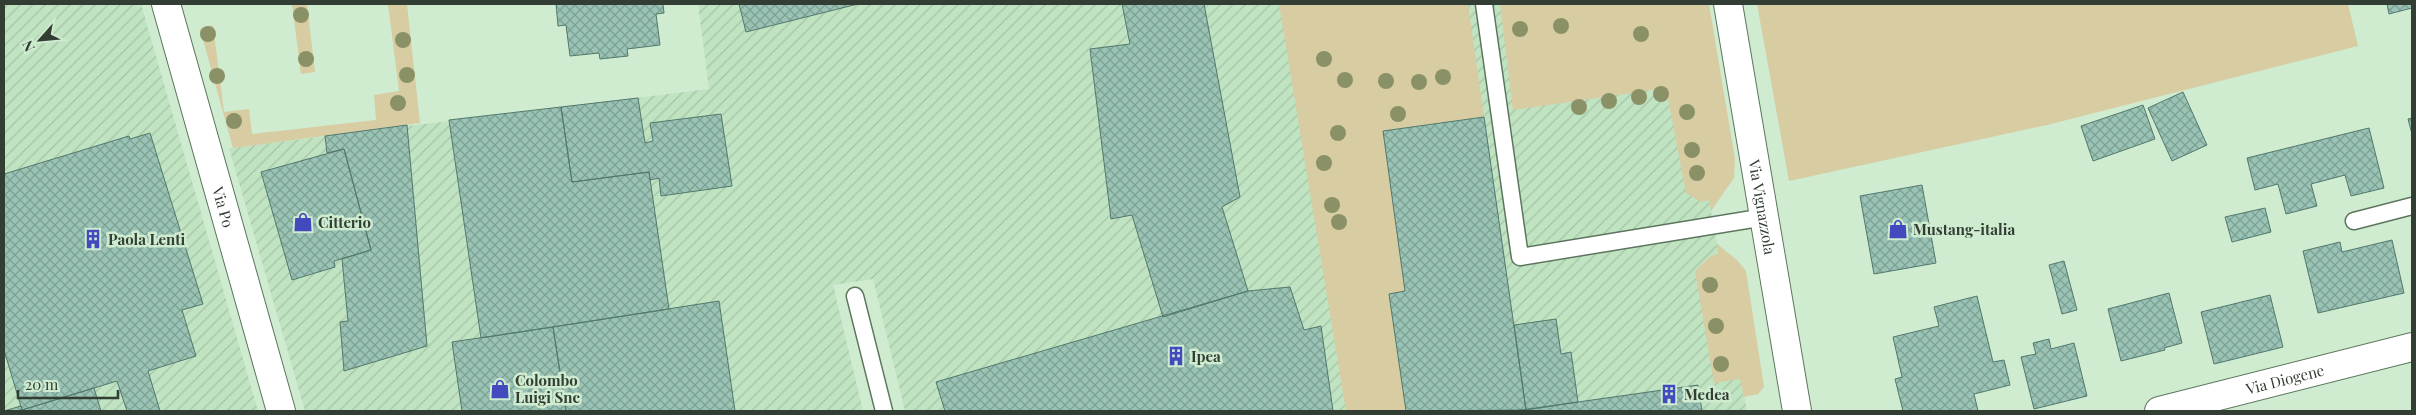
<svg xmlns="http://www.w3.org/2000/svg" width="2416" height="415" font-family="'Playfair Display',serif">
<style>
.industrial{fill:url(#industrial-furrows)}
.green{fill:#d7cca2}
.building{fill:url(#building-cross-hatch);stroke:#52796c}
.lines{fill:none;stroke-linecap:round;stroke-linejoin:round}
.service-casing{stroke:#5c765d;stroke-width:19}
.minor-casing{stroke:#5c765d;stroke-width:30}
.service{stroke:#fff;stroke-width:16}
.minor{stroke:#fff;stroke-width:28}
.tree{fill:#8b9166}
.labels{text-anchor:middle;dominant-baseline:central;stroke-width:5;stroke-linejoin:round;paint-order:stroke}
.street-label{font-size:15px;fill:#323e33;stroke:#cfecd0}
.poi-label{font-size:15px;font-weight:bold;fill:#323e33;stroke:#cfecd0;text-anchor:start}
</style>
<defs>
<pattern id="industrial-furrows" width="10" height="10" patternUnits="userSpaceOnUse" patternTransform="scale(1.25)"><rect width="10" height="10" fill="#c0e3c1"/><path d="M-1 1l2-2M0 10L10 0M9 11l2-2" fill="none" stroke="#a5c4a6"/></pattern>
<pattern id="building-cross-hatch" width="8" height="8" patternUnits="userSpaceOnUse" patternTransform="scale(1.25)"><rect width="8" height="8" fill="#99c3b4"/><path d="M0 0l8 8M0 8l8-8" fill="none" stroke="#7da093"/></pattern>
</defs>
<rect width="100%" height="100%" fill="#cfecd0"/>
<path class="industrial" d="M4,4H141L258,411H4Z
M698,4H1695L1726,188L1711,211L1717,244L1738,261L1733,340L1747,411H905L873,279L833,285L863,411H305L229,148L709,89Z"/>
<path class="green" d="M292,4H307L315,72L301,74Z
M388,4H407L420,123L233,148L200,29L213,25L224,112L249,109L252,134L376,120L374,95L399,91Z
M1279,4H1468L1484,117L1383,131L1405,291L1389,294L1406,411H1346Z
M1500,4H1709L1735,159L1734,178L1711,211L1709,200L1701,202L1686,193L1666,88L1513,110Z
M1757,4H2348L2358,46L2047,125L1789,181Z
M1717,244L1738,261L1746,271L1764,387L1758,394L1744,397L1740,379L1714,383L1695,271L1711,256L1718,254Z"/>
<path class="building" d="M556,4H663L664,13L656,14L660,45L627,49L628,56L600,59L599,53L570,56L566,25L558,26Z
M739,4H858L746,32Z
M1122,4H1204L1240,197L1222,207L1248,291L1163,317L1132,215L1111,219L1090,49L1130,44Z
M2387,4H2412V8L2389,14Z
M2183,92L2207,145L2172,161L2148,108Z
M638,98L645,143L653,141L650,123L721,114L732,186L661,196L659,178L650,180L649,172L572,182L561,107Z
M2143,105L2155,139L2093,161L2081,126Z
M561,107L572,182L649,172L669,309L481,338L449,120Z
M1484,117L1526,410L1406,411L1389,294L1405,291L1383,131Z
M2412,118V134L2408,119Z
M407,125L427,346L344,371L340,322L348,321L342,259L371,250L344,149L327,153L325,136Z
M2369,128L2384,188L2351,196L2345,175L2311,184L2317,206L2286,214L2278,184L2255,190L2247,158Z
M150,133L203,304L182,310L196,356L148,371L160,411H127L117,381L22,410L4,350V174L129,136L130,139Z
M344,149L371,250L334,261L335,267L292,280L261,172Z
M1922,185L1936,263L1874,274L1860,196Z
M2265,208L2271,232L2232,242L2225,217Z
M2392,240L2404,293L2318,313L2303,251L2340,242L2342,252Z
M2064,261L2077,310L2062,314L2049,265Z
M1290,287L1304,330L1321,326L1333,411H945L936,382L1248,291Z
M2169,293L2182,343L2164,348L2165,350L2121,361L2108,309Z
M2270,295L2283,347L2214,364L2201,312Z
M1977,296L1993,362L2004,360L2010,385L1974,394L1978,411H1903L1895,379L1902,377L1893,337L1939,326L1934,307Z
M719,301L735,411H566L553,327Z
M1556,319L1561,354L1571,352L1578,402L1526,410L1514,325Z
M553,327L566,411H462L452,342Z
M2049,339L2051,349L2074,343L2087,396L2034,409L2021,357L2036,354L2033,343Z
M1698,385L1702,411H1514L1578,402Z
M94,388L101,411H4L21,406L22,410Z"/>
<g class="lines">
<defs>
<path id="service" d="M1484,4L1520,257L1765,217
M2354,221L2412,206
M855,296L884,411"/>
<g id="minor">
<path id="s1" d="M166,4L281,411"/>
<path id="s2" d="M1728,4L1797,411"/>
<path id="s3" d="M2159,411L2412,347"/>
</g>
</defs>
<use href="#service" class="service-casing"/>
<use href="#minor" class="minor-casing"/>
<use href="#service" class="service"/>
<use href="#minor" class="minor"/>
</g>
<g class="tree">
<circle cx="301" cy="15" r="8"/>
<circle cx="1561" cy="26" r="8"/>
<circle cx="1520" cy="29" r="8"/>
<circle cx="208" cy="34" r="8"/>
<circle cx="1641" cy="34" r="8"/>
<circle cx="403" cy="40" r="8"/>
<circle cx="306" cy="59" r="8"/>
<circle cx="1324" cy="59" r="8"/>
<circle cx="407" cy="75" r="8"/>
<circle cx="217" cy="76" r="8"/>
<circle cx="1443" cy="77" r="8"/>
<circle cx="1345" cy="80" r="8"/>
<circle cx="1386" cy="81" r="8"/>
<circle cx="1419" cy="82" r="8"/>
<circle cx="1661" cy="94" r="8"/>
<circle cx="1639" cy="97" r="8"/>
<circle cx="1609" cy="101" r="8"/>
<circle cx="398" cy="103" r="8"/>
<circle cx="1579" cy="107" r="8"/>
<circle cx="1687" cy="112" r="8"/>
<circle cx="1398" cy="114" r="8"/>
<circle cx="234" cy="121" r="8"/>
<circle cx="1338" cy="133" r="8"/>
<circle cx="1692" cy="150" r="8"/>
<circle cx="1324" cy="163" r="8"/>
<circle cx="1697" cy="173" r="8"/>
<circle cx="1332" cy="205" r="8"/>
<circle cx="1339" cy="222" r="8"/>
<circle cx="1710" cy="285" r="8"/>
<circle cx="1716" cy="326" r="8"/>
<circle cx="1721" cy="364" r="8"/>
</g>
<defs>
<symbol id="shop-bare" viewBox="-9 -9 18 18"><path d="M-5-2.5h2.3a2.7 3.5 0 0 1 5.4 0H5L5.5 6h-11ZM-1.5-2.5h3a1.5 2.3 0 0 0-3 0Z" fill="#434abe" stroke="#cfecd0" stroke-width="2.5" paint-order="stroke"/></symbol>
<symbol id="building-bare" viewBox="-9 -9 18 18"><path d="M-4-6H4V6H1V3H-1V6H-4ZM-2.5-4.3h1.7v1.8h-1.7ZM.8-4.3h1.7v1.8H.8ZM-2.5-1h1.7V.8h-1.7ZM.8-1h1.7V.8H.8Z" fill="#434abe" stroke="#cfecd0" stroke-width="2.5" paint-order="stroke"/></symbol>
</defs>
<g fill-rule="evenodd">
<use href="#shop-bare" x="289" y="208" width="28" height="28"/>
<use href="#shop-bare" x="1884" y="215" width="28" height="28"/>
<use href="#building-bare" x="79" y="225" width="28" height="28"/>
<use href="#building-bare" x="1162" y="342" width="28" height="28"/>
<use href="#shop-bare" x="486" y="375" width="28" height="28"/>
<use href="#building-bare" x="1655" y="380" width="28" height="28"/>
</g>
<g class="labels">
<g class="street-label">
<text stroke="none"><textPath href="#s2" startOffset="206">Via Vignazzola</textPath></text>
<text stroke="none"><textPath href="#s1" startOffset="211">Via Po</textPath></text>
<text stroke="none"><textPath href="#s3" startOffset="130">Via Diogene</textPath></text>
</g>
<g class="poi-label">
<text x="318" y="222">Citterio</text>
<text x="1913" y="229">Mustang-italia</text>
<text x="108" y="239">Paola Lenti</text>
<text x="1191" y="356">Ipea</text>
<text x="515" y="380">Colombo<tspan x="515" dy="17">Luigi Snc</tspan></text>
<text x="1684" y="394">Medea</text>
</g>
</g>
<rect width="2416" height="415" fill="none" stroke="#323e33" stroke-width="10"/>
<g transform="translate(40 40) rotate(243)" stroke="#cfecd0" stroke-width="4" paint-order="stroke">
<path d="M0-4L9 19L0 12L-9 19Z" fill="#323e33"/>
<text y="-8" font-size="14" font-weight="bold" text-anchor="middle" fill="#323e33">N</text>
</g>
<path d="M18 390v8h100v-8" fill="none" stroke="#323e33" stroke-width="2.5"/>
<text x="25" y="390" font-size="15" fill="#323e33" stroke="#cfecd0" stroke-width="4" paint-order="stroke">20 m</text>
</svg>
